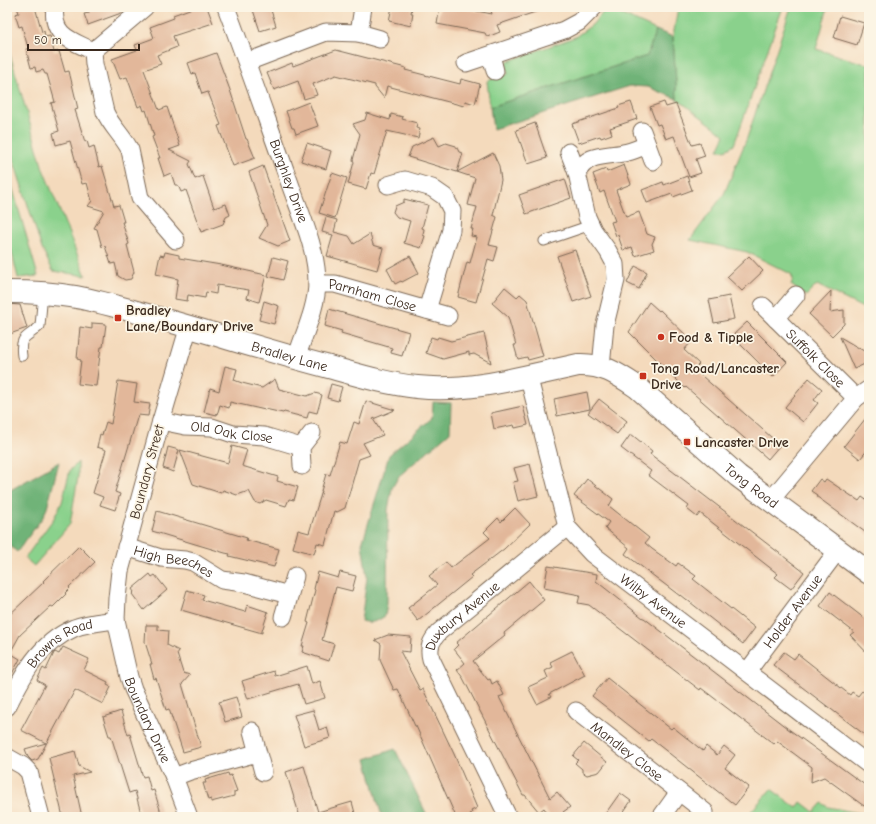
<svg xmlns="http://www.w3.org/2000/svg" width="876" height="824" font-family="'Comic Neue',sans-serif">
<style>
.green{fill:#8ad18c;stroke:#627e55}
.forest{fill:#6fb378;stroke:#556e4b}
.building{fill:#e2b79a}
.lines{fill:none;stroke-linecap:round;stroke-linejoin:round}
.service-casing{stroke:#7c6855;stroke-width:11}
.minor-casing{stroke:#7c6855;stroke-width:19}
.tertiary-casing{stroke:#7c6855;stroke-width:24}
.service{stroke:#fff;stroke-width:9}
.minor{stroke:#fff;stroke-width:17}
.tertiary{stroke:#fff;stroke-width:22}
.poi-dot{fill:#c8321e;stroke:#fcf5e5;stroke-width:1.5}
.labels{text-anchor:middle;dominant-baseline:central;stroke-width:3.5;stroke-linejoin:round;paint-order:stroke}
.street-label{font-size:14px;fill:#3b2a1e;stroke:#fcf5e5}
.poi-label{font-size:14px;font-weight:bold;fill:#3b2a1e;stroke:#fcf5e5;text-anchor:start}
</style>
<rect width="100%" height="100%" fill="#fcf5e5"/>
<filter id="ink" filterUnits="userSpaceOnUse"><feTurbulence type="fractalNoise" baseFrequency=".025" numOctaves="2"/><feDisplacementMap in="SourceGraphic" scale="8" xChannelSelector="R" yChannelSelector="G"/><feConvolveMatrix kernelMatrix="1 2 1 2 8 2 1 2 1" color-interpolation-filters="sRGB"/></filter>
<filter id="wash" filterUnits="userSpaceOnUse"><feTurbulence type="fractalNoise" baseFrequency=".012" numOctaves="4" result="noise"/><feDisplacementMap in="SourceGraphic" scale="16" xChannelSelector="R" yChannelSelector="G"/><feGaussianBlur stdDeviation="0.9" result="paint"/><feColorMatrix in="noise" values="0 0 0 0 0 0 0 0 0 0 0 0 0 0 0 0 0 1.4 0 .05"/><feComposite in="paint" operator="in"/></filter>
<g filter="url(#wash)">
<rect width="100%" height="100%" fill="#f4dabc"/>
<path class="green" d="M678,7H783L734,145C728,149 725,151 718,150L725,135L677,99L673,37Z
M791,7H828L816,49L869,65V311L817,285L806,296L791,285L793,279L791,274L747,252L690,240L724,194L747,138Z
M607,8L656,30L647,56L490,107L487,81L508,74L506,62L575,37L592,25Z
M7,44L43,169L86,276L53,271L42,249L7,140Z
M7,169L38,276L18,278L7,232Z
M78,462V477L70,524L34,566L25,558L54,518L62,502L70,470Z
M771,789L797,808L801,802L814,812L822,803L828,807L869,815V817H844L821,813L818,817H746Z"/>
<path class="forest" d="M656,30L673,37L677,99L648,87L630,86L493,129L490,107L647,56Z
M433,402L451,403L450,432L399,476L392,488L388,510L387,604L385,616C376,622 371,624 361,621L367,577L362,544L389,455L432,418Z
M59,462L47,508L43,517L17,552L7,543V492Z
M395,749L428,817H382L366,759Z"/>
<g id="blocks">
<path class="building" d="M17,7H35L42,32L44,31L45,37L50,36L54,52L59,51L65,72L69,71L78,109L75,110L85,142L87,141L89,148L94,146L99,167L102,166L114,206L119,205L124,222H122L129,244L127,245L134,272L131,279L125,280L118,276L115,263L111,264L105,246L102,247L97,229L94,228L104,211L88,206L92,201L87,183L82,184L70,141L56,145L53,133L59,131L51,103L55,102L47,74H45L43,70L36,72L35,67L31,68L26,49L28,48L22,26L19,27L15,14L19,13Z
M87,7H130L124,12L88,25L84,14L89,13Z
M195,7H207L213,23L173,36L177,47L157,55L161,64L144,70L159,110L167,107L180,146L169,150L191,161L189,164L195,179L203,176L214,208L226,204L230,215L226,217L223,224L201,232L186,190L181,192L178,185H175L171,173L164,176L158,158H160L152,137L154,136L146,110L144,111L142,105L138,107L127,77L120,79L112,59L137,50L135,45L154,38L150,27L174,18L173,15Z
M252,7H270L276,26L260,31Z
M392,7H412L411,13H413L411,26L389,21Z
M440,7H456L492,14L490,7H543L544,9L497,25L500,32L487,37L485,33L437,24Z
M840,16L864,23L857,45L834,38Z
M336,50L406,68L405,70L460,84L461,79L480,84L475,104L465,101L464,106L387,86L384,98L375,87V85L336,75L313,84L317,95L304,99L298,81L274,90L267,73L292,63L293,66Z
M216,53L230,90L246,139H247L255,158L233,166L218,126L221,125L208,92L202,94L195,73L192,74L188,63Z
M309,102L318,126L296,134L294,128H292L286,111Z
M631,102L637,119L610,128L612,134L601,138L600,136L579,143L572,124L619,108L618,106Z
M664,102L666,107L676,104L692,145L700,143L705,156L696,159L701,173L689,177L674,136L666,139L660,124L657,125L650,107Z
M367,113L390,120L391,114L403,117L402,119L417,123L416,128L420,129L418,138L387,131L374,174L371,173L366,189L348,184L354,162L353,160L360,134L353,124L365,120Z
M535,123L547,158L528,164L516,130Z
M434,137L439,146L446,143L456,146L459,152L463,153L457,172L408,157L412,147Z
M307,143L331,151L326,169L301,161Z
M493,153L499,166L501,180L493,215L497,217L489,245L498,247L494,261L488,259L476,302L458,297L467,262L470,263L477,237L471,236L473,229H471L477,207L468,205L475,178L457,172Z
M624,165L631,184L616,190L626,217L639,212L647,234L655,237L652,244L654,250L635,256L632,247L623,250L618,235L616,236L611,222L615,221L604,191L600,193L593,174L606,169L607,172Z
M263,166L290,241L278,246L259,238L267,225L249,172Z
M332,173L347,178L335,218L319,213Z
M687,176L692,190L673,197L672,194L647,203L642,190L663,182L664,185Z
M565,179L571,198L526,214L519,195Z
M404,199L428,205L422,228L424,229L423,235L425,236L421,248L404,243L410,221L397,217L393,212L395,206L404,202Z
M326,217L337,220L334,232L349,236L354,244L370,234L373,245L383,248L377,270L327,256L333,235L322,232Z
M575,250L591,296L573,302L557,256Z
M165,252L179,255V258L221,265L266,275L259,302L247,298L249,290L217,285L216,294L206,292L205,298L188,295L187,301L175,299L178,279L156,274L160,255L164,256Z
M410,256L419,273L402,282L401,281L395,284L387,269Z
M749,256L763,271L742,291L727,277Z
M273,257L288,261L283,280L268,276Z
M635,266L647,272L639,289L627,283Z
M505,287L517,297L520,294L527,300L543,356L528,360L527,357L518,359L514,345H516L508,317L492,303Z
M831,291L830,312L844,310V324L832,336L809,314Z
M729,296L734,319L714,323L709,300Z
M264,301L279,306L274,324L259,320Z
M649,302L659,311L660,310L692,341L684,350L699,364L694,369L780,445L768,459L686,387L685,388L629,332Z
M7,304L20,305L27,328L7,335Z
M329,309L409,332L402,356L391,353L392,348L341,333L342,331L325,326Z
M747,322L787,362L773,377L732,336Z
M92,323L106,324L103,347H101L96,386L78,384L81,360L77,359L80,327L92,329Z
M484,333L491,363L474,354L469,355V352L443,359L426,353L431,337L437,339L438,337L451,341Z
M840,337L869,354V362L854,369Z
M225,366L237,369L234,380L242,383L262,388L275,379L279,389L307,396L315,393L322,395L317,413L309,411L307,418L284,412L283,413L265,409V410L230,402L229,408L220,405L217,415L204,412L210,388L219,391Z
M809,378L822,389L814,400L818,403L803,422L785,407Z
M118,381L137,384L134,402L150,404L148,416L138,415L115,492L120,494L115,510L100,505L103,497L93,493L106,450L97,447L100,434L102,435L106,422L111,424Z
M331,384L342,387L338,401L327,398Z
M587,392L590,409L557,416L554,399Z
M599,399L627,421L617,434L588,413Z
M366,401L395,410L373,419L383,435L363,443L370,455L359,459L345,508L337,512L334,511L325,545L317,543L314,554L293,548L298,530L309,533L322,491H321L326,474L330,475L340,442L347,444L354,422L359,424Z
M523,406L528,425L515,428L514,425L494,429L491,413Z
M869,414V448L860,459L844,446Z
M631,434L652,451L650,454L804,572L791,589L775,577L778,574L700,513L697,517L687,509L689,506L648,475L651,471L621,448Z
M232,446L247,450L242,466L278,477L277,481L298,487L294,500L289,499L286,506L266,500L260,504L255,502L249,491L237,495L223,490L221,493L193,484L180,450L228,463Z
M168,447L179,450L173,472L163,468Z
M530,464L538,496L518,501L513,482L518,481L514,468Z
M587,479L613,499L609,506L649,538L645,543L652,549L676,566L678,563L696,576L693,579L755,628L743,644L681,595L680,596L625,554L629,548L605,528L609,522L574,496Z
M820,479L824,482L826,479L859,501L862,497L869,502V535L816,496L817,495L811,491Z
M515,508L530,524L504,549L470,575L472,577L418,621L408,608L437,585L429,576L446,562L451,568L490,538L484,532L498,518L501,522Z
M157,511L247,538L246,540L279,549L274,567L229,556L230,554L225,553L152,531Z
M79,546L95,562L69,587L70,588L65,593L66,594L53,607L51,606L20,635L10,653L20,659L7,683V617L44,582L43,581Z
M548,566L597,574L596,581L643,618H644L787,728L869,788V799L864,806L824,777L811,782L812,767L777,741L774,744L701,688L700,690L589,605L578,603L580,595L544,588Z
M318,572L338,578L340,572L356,576L352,591L336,587L322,640L334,644L329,661L302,652L304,646H302L309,623L307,622L315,590L314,589Z
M150,574L152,577L155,575L167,590L144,610L132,594L134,592L132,589Z
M529,581L544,600L504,633L505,635L473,661L488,680L490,679L492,684L497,681L504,695L499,697L550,798L557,792L570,807L563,812L567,817H550L544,808L539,812L525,795H523L463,678L457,670L465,663L454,649L458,645L456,643Z
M187,590L204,595L202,600L224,606L245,612L247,605L268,612L262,631V633L181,610Z
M830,592L869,622V655L850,635L854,632L820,606Z
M146,625H158V630L168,631L167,645L179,651L177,654L183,673L190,675L182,684L201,747L183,752L169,709L166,710L156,678L154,679L150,664H152L145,642Z
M388,635L411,637L410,652L400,651L420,690L423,689L454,754L477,808L471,811L472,813L470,814L471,817H456L416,726H415L398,689L394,690L380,660L381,644L375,640Z
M63,647L89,659L84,670L108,682L107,685L111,687L103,704L75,690L38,759L32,761L28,757L25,749L46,743L21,730L45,685L37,680L43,668L46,670L54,653L55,652L59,654Z
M572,651L585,675L549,694L551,697L537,704L528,687L548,678L545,671L553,667L550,662Z
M784,652L794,659L798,654L850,695L852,692L858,696L862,691L869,696V738L773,665Z
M307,666L312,684L320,681L325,698L304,704L298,684L248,699L242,681L274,671L275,676Z
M607,678L671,729L673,727L703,751L706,746L717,755L724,746L735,755L725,768L749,787L735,805L651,739L649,741L592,696Z
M236,697L242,717L225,722L219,702Z
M313,710L319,730L327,727L330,738L304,746L294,715Z
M121,711L128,735L130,734L143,777L147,776L151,791L154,790L161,813L142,817L135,791L129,793L111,736H109L103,717Z
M584,743L607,762L599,772L587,775L582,772V769L575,763L578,760L573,756Z
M75,751L79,766L90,772L73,776L82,817H63L49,758Z
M304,766L318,812L352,802L356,817H300L286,772Z
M228,773L229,776L231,775L237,791L234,792V796L211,802V799L208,800L203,783H206L205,780Z
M620,793L631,801L620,817H603Z"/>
</g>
</g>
<g filter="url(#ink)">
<use href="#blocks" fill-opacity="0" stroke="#7c6855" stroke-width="1"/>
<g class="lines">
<defs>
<path id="service" d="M544,241L591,225
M22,356C19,335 27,338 40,326L43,293"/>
<g id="minor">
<path d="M55,7C51,36 71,40 93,51"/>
<path id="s1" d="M226,7C248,65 268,123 289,181C300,213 317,248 317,283C317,307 303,336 296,359"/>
<path d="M359,33L380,39"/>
<path d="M93,51L94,64L105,112C111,126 123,136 130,150L140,198L176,240"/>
<path d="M93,51L145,7"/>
<path d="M491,55L495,71"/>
<path d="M247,62L326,32L359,33L363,7"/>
<path d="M466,63L564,30L579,22L594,7"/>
<path d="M642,131L653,161"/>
<path d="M569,152L577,173L587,217L593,230L608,251L615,264L616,280L605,325L601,367"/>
<path d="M577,173C588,153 603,157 623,153C631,152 639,148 647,145"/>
<path d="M388,185L405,180L432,188L445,197L452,211L451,230L427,310"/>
<path id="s2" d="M317,284H335L448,316"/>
<path id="s3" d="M763,306L856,398"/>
<path d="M776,319L796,295"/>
<path id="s4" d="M189,326L161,421L120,571L117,598L116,620L129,677L133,689L174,777L189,817"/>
<path id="s5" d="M528,375L567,527L592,554L869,765"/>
<path id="s6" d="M161,421L185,426L212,427L233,434L264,436L301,447"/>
<path d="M302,466L301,447L312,433"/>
<path d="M770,501L856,398L869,389"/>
<path id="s7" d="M126,547L161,558L185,560L193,562L222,580L244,583L289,595"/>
<path d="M283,617L295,576"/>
<path id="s8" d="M747,672L838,550"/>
<path id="s9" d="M7,707C23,675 38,644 74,628C87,623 102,622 116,620"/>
<path id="s10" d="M576,711L705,812"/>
<path d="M252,731L263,772"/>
<path d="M7,757L23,766L29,772L41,817"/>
<path d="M174,777L190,771L257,753"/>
<path id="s11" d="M508,817L431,659C428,647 431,641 439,632L567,527"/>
<path d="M661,817L679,792"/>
</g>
<g id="tertiary">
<path id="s12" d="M7,292C30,292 53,293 76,297C98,301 119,307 140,313C204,330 266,351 329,367C358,375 387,384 417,387C470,393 526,376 578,365C603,364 616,373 637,387L738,476L869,573"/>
</g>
</defs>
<use href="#service" class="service-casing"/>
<use href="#minor" class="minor-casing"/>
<use href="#tertiary" class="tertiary-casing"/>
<use href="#service" class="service"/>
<use href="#minor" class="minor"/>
<use href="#tertiary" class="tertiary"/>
</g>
</g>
<g class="poi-dot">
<rect x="114" y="314" width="8" height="8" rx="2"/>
<circle cx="661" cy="337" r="4"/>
<rect x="639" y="372" width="8" height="8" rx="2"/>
<rect x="683" y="438" width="8" height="8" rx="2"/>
</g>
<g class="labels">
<g class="street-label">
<text stroke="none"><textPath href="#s1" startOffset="185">Burghley Drive</textPath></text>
<text stroke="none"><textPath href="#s2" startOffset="57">Parnham Close</textPath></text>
<text stroke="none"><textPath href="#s12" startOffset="291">Bradley Lane</textPath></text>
<text stroke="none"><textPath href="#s3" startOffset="74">Suffolk Close</textPath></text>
<text stroke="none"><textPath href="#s6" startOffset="72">Old Oak Close</textPath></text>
<text transform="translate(147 472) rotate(-75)">Boundary Street</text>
<text stroke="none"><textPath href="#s12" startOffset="801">Tong Road</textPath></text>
<text stroke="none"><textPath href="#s7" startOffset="50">High Beeches</textPath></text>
<text stroke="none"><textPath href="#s5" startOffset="271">Wilby Avenue</textPath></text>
<text stroke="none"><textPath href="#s8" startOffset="76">Holder Avenue</textPath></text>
<text stroke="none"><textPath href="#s11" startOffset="233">Duxbury Avenue</textPath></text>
<text stroke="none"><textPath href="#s9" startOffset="86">Browns Road</textPath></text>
<text stroke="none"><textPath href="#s4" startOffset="409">Boundary Drive</textPath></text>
<text stroke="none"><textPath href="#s10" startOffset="65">Mandley Close</textPath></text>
</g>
<g class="poi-label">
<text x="126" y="310">Bradley<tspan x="126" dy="16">Lane/Boundary Drive</tspan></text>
<text x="669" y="337">Food &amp; Tipple</text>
<text x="651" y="368">Tong Road/Lancaster<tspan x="651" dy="16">Drive</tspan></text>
<text x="695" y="442">Lancaster Drive</text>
</g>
</g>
<rect width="876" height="824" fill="none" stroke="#fcf5e5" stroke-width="24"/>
<path d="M28 44v6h111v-6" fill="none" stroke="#3b2a1e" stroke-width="2"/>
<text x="34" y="44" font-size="12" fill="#3b2a1e" stroke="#fcf5e5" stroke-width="3" paint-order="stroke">50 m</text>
</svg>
